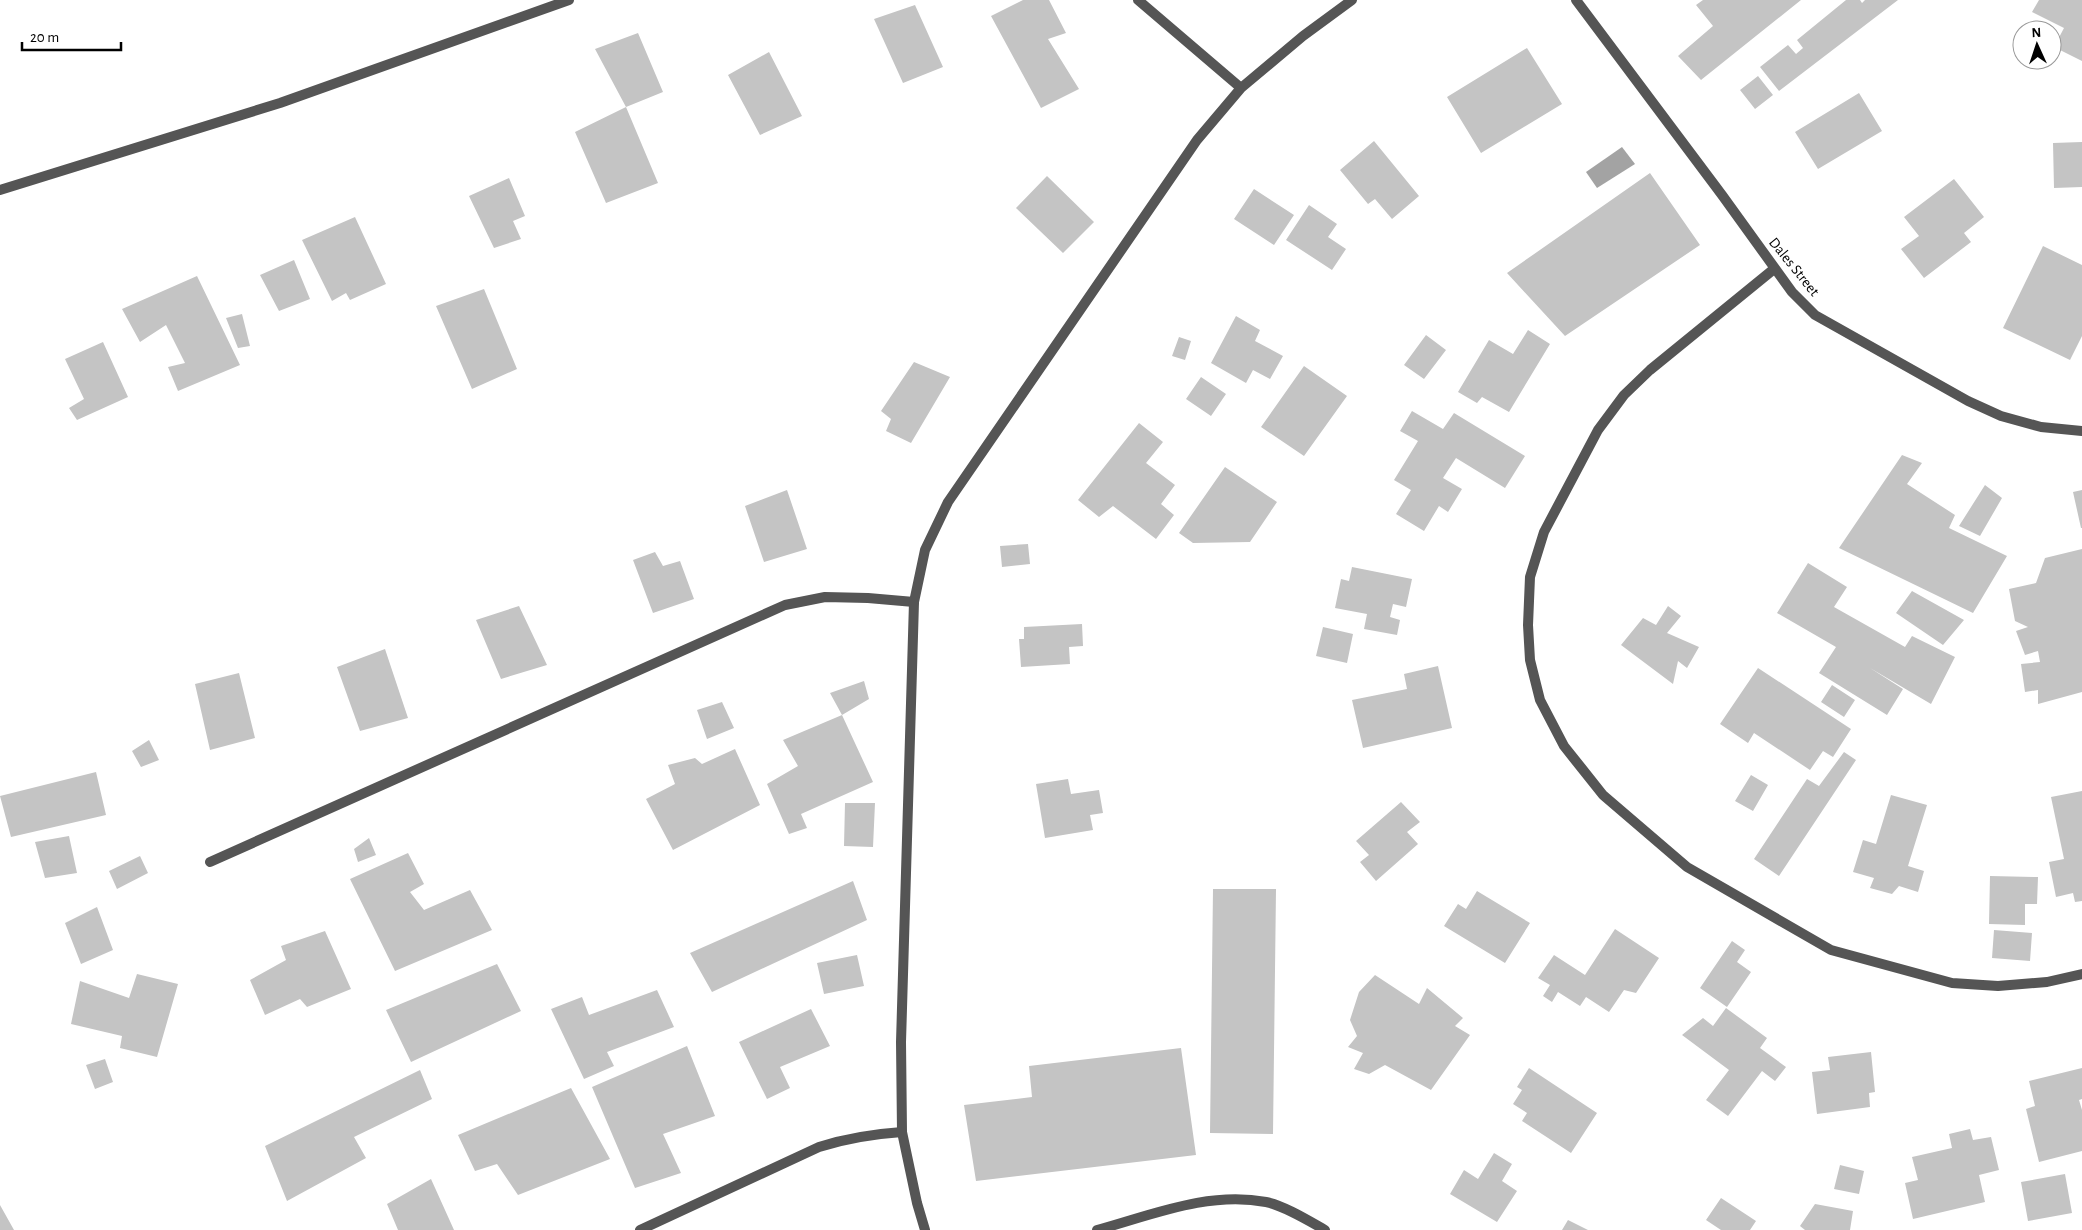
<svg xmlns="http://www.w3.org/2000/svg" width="2082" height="1230" font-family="'Alegreya Sans',sans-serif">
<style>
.water{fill:#a3a3a3}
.building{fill:#c4c4c4}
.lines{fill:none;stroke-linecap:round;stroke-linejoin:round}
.service{stroke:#555;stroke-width:10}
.minor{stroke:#555;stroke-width:10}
.labels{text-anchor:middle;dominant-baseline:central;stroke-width:4;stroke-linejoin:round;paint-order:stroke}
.street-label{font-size:15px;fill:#000;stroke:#fff}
</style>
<rect width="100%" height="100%" fill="#fff"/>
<path class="water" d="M1622,147L1635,164L1597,188L1586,172Z"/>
<path class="building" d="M1023,0H1049L1066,33L1048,39L1079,89L1041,108L991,16Z
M1703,0H1801L1701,80L1678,56L1713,26L1696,5Z
M1846,0H1860L1862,3L1865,0H1898L1779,91L1760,67L1788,45L1796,54L1803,48L1797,40Z
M2039,0H2082V61L2054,47L2064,28L2032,12Z
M915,5L943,67L903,83L874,19Z
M638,33L663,92L626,107L658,183L606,203L575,132L626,107L595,49Z
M1527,48L1562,104L1481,153L1447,97Z
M769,52L802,116L760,135L728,75Z
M1758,76L1773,95L1755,109L1740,90Z
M1859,93L1882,131L1818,169L1795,132Z
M1374,141L1419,196L1392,219L1375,199L1368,204L1340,170Z
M2082,142V187L2054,188L2053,143Z
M1650,173L1700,245L1565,336L1507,273Z
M1047,176L1094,222L1063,253L1016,208Z
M509,178L525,216L513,221L521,239L494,248L469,196Z
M1954,179L1984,217L1964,233L1971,242L1924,278L1901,249L1919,236L1904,217Z
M1254,189L1294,215L1274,245L1234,219Z
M1309,205L1337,224L1328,237L1346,249L1332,270L1286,240Z
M355,217L386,284L350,300L346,293L332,301L302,240Z
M2043,246L2082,265V336L2070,360L2003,328Z
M294,260L310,299L279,311L260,275Z
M197,276L240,365L178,391L168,367L185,363L166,325L140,342L122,309Z
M484,289L517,369L472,389L436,306Z
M242,314L250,346L238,348L226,318Z
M1236,316L1260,330L1255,341L1283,356L1270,379L1253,370L1246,383L1211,363Z
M1528,330L1550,344L1509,412L1482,397L1477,403L1458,392L1489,340L1513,354Z
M1426,335L1446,350L1424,379L1404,365Z
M1179,337L1191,341L1185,360L1172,356Z
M103,342L128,397L77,420L69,408L84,399L65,359Z
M914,362L950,377L911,443L886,431L891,419L881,411Z
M1304,366L1347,396L1304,456L1261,427Z
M1201,377L1226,394L1211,416L1186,399Z
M1412,411L1443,429L1454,413L1525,456L1505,488L1456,458L1443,478L1462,489L1448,512L1439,506L1424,531L1396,514L1411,490L1394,480L1418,441L1400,431Z
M1139,423L1163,442L1146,463L1175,485L1161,504L1174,515L1156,539L1113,506L1099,517L1078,500Z
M1902,455L1922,463L1907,484L1955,515L1949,528L2007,556L1973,613L1839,548Z
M1225,467L1277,502L1250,542L1193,543L1179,533Z
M1985,485L2002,498L1980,536L1959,526Z
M787,490L807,549L764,562L745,506Z
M2082,490V528H2081L2073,492Z
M1028,544L1030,564L1002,567L1000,546Z
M2082,549V692L2038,704V690L2025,692L2021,664L2040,662L2038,651L2025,655L2016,631L2028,627L2015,621L2009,589L2036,583L2045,558Z
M655,552L663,566L680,561L694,599L653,613L633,560Z
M1808,563L1847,587L1834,607L1905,647L1912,636L1955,657L1931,704L1870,668L1903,689L1887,715L1819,673L1836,647L1777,613Z
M1352,567L1412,579L1406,607L1393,604L1390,617L1400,620L1397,635L1364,629L1367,614L1335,608L1341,579L1349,581Z
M1912,591L1964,620L1943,645L1896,613Z
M519,606L547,665L501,679L476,620Z
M1668,606L1681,616L1667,633L1699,647L1687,668L1678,661L1673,684L1621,645L1643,618L1656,625Z
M1082,624L1083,646L1069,647L1070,664L1021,667L1019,639H1024V627Z
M1323,627L1353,634L1347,663L1316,656Z
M385,649L408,718L360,731L337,667Z
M1438,666L1452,728L1363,748L1352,700L1407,689L1404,674Z
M1758,668L1851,729L1833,757L1823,751L1810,770L1754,733L1748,743L1720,724Z
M239,673L255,738L210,750L195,684Z
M864,681L869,699L842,715L830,693Z
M1832,685L1855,700L1844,717L1821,702Z
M722,702L734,728L707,739L697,710Z
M842,715L873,782L801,814L807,828L789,834L767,784L798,766L783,740Z
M149,740L159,760L141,767L132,751Z
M735,749L760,805L673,850L646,799L675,784L668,765L695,758L702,764Z
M1844,752L1856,760L1779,876L1754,859L1807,779L1819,786Z
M96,772L106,815L11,837L0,796Z
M1751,775L1768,785L1753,811L1735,801Z
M1068,779L1071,794L1099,790L1103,813L1090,815L1093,830L1045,838L1036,784Z
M2082,791V901L2075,902L2073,893L2056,897L2049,862L2064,859L2051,797Z
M1891,795L1927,805L1908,866L1924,871L1918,892L1899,886L1892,894L1870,888L1874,878L1853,872L1863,840L1876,844Z
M1401,802L1420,822L1407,832L1418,844L1376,881L1360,862L1369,855L1356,841Z
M845,803H875L873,847L844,846Z
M69,836L77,873L45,878L35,842Z
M369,838L376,855L358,862L354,849Z
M408,853L424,884L410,892L424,910L470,890L492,930L395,971L350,879Z
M140,856L148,873L117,889L109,871Z
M1990,876L2038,877L2037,904H2025V925L1989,924Z
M853,881L867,920L712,992L690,953Z
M1213,889H1276L1273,1134L1210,1133Z
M1477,891L1530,923L1505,963L1444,926L1458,904L1466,909Z
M97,907L113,950L81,964L65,923Z
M1615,929L1659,958L1636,993L1624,990L1609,1012L1586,997L1580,1006L1558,992L1552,1002L1543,996L1550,985L1538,978L1554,955L1585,975Z
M1994,930L2032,933L2030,961L1992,958Z
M325,931L351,989L307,1007L300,999L265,1015L250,980L286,960L281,946Z
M1732,941L1745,950L1737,962L1751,972L1727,1007L1700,988Z
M857,955L864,986L824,994L817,963Z
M497,964L521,1011L411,1062L386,1010Z
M137,974L178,984L157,1057L120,1048L122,1036L71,1024L80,981L129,998Z
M1375,975L1419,1004L1427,988L1463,1018L1455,1026L1470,1035L1431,1090L1385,1065L1369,1074L1354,1069L1363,1053L1348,1047L1357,1036L1350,1020L1359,992Z
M657,990L674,1027L607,1052L614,1066L584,1079L551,1009L582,997L589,1015Z
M1726,1008L1767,1038L1760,1048L1786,1067L1775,1081L1762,1071L1728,1116L1706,1100L1729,1070L1682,1035L1703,1018L1713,1026Z
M811,1009L830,1046L780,1067L790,1088L767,1099L739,1042Z
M687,1046L715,1116L663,1134L681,1173L635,1188L592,1087Z
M1181,1048L1196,1155L976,1181L964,1105L1032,1097L1029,1066Z
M1871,1052L1875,1092L1869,1093L1870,1107L1817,1114L1812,1072L1830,1070L1828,1057Z
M105,1059L113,1082L95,1089L86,1065Z
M1529,1068L1597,1113L1571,1153L1522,1121L1527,1113L1513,1104L1522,1090L1517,1087Z
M2082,1068V1099L2079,1100L2082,1110V1151L2039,1162L2026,1109L2035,1106L2029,1081Z
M420,1070L432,1099L354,1137L366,1158L287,1201L265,1146Z
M571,1088L610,1159L518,1195L497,1164L475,1171L458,1135Z
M1970,1129L1973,1140L1991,1137L1999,1170L1979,1175L1985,1202L1913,1219L1905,1183L1918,1180L1912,1157L1952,1148L1949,1134Z
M1494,1153L1512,1164L1502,1181L1517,1191L1497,1222L1450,1194L1464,1170L1478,1179Z
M1840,1165L1864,1171L1859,1194L1834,1189Z
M2065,1174L2072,1213L2028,1221L2021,1182Z
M431,1179L454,1230H398L387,1204Z
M1721,1198L1756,1221L1750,1230H1721L1706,1220Z
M1815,1204L1853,1211L1850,1230H1805L1800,1226Z
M0,1205L14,1230H0Z
M1568,1220L1588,1230H1562Z"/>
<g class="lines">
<path class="service" d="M210,862L785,605L825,597L868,598L914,602
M640,1230L819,1147C847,1138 873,1134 902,1132"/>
<path class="minor" d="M1138,0L1241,88
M1576,0L1722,195L1792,292L1815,315L1968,401L2001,416L2041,427L2082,431
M0,190L280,103L569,0
M1774,269L1650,370L1624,395L1598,430L1544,532L1530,577L1528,625L1530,660L1540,700L1564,746L1603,795L1687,867L1831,950L1952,983L1998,986L2047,982L2082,974
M925,1230L917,1203L902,1132L901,1042L914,602L925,550L948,502L1197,140L1241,88L1303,36L1352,0
M1097,1230C1152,1215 1208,1191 1266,1202C1285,1206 1309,1221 1325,1230"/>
</g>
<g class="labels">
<g class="street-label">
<text transform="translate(1794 267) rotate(51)">Dales Street</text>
</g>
</g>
<g transform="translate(2037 45) rotate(357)"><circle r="24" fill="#ffffff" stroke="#999999"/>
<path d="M0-4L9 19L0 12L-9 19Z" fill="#000000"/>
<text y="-8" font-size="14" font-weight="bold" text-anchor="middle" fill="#000000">N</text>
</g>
<path d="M22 42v8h99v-8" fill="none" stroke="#000000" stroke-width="2.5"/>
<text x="30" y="42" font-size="15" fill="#000000" stroke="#ffffff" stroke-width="4" paint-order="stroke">20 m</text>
</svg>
